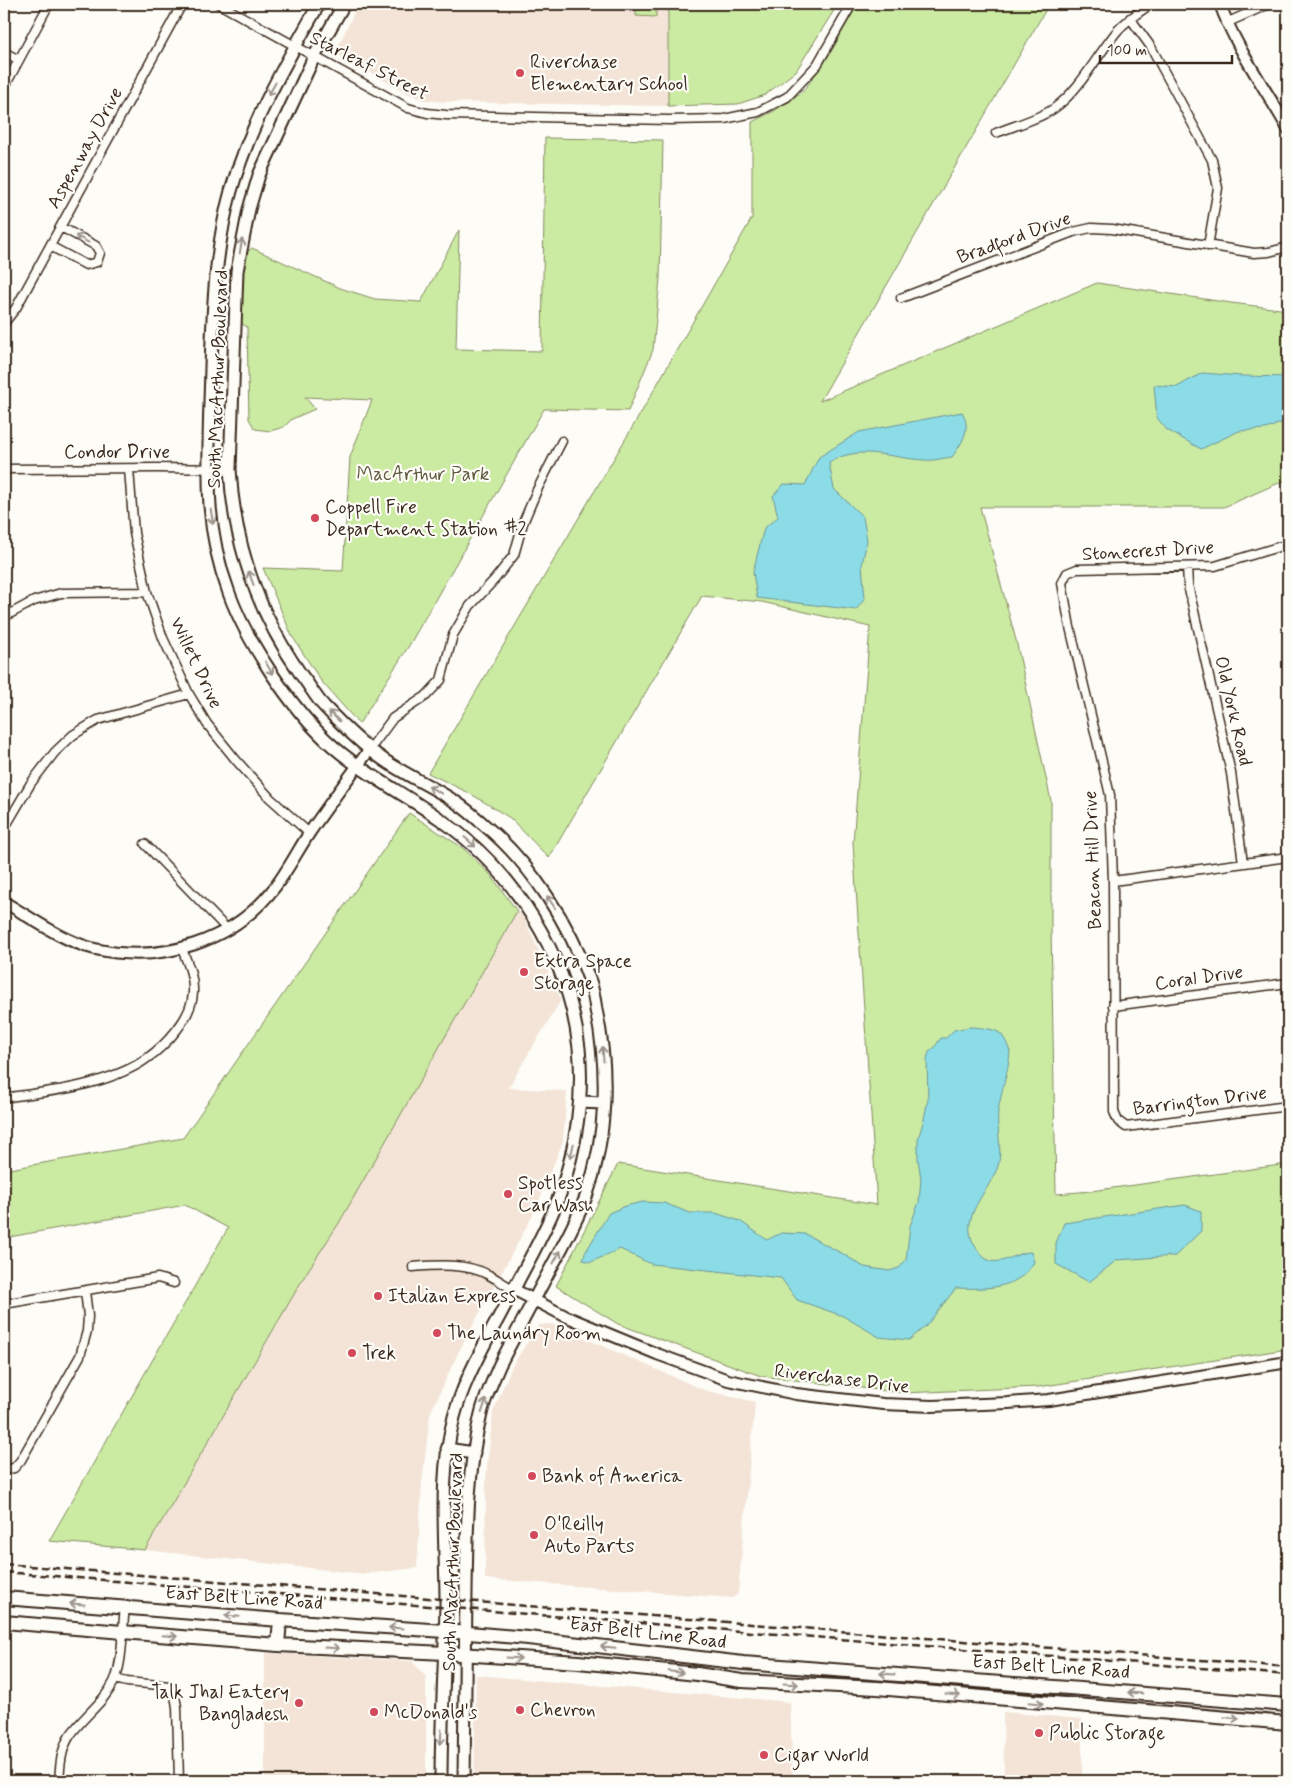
<svg xmlns="http://www.w3.org/2000/svg" width="1292" height="1785" font-family="Mynerve,sans-serif">
<style>
.built{fill:#f3e4d7}
.green{fill:#cbeaa2;stroke:#838a60}
.water{fill:#8cdce7;stroke:#6c9597}
.lines{fill:none;stroke-linecap:round;stroke-linejoin:round}
.minor-casing{stroke:#3b2a1e;stroke-width:11}
.tertiary-casing{stroke:#3b2a1e;stroke-width:14}
.secondary-casing{stroke:#3b2a1e;stroke-width:15}
.primary-casing{stroke:#3b2a1e;stroke-width:16}
.minor{stroke:#fdfcf7;stroke-width:8}
.tertiary{stroke:#fdfcf7;stroke-width:10}
.secondary{stroke:#fdfcf7;stroke-width:11}
.primary{stroke:#fdfcf7;stroke-width:12}
.rail{stroke:#3b2a1e;stroke-width:2.5;stroke-dasharray:8 4;stroke-linecap:butt}
.oneway{stroke:#9c938a}
.poi-dot{fill:#d1495b;stroke:#fdfcf7;stroke-width:2}
.labels{text-anchor:middle;dominant-baseline:central;stroke-width:4.5;stroke-linejoin:round;paint-order:stroke}
.poi-label{font-size:19px;fill:#3b2a1e;stroke:#fdfcf7;text-anchor:start}
.street-label{font-size:19px;fill:#3b2a1e;stroke:#fdfcf7}
.park-label{font-size:19px;fill:#5f5a3f;stroke:#fdfcf7}
</style>
<rect width="100%" height="100%" fill="#fdfcf7"/>
<filter id="ink" filterUnits="userSpaceOnUse"><feTurbulence type="fractalNoise" baseFrequency=".02" numOctaves="2"/><feDisplacementMap in="SourceGraphic" scale="10" xChannelSelector="R" yChannelSelector="G"/><feConvolveMatrix kernelMatrix="1 2 1 2 8 2 1 2 1" color-interpolation-filters="sRGB"/></filter>
<g filter="url(#ink)">
<path class="built" d="M358,4H668V106L446,102L425,100L407,93L335,53Z
M517,911L523,916L561,1000L508,1088L567,1091L563,1141L535,1211L459,1351L430,1414L422,1484L417,1568L364,1574L145,1550L307,1272L339,1223Z
M552,1324L704,1390L755,1402L738,1594L732,1598L485,1579L486,1477L493,1412L512,1366L532,1335L539,1325Z
M265,1653L412,1661L426,1677V1781H265Z
M476,1675L790,1702L793,1781H474Z
M1003,1712L1082,1719V1781H1004Z"/>
<path class="green" d="M636,4H656V17L636,16Z
M668,4H838L796,71L765,95L738,104L668,106Z
M858,4H1049L820,401L1097,283L1231,303L1288,310V479L1224,507H980L1016,640L1051,801V928L1056,1194L1091,1191L1288,1164V1349L1038,1387L904,1393L761,1376L618,1324L556,1286L618,1164L877,1205L853,843L870,627L762,602L702,596L549,858L510,818L471,794L428,773L642,411L752,218V122L774,111L803,91L825,62Z
M545,138L663,140L660,279L653,350L628,411L544,409L410,644L359,724L321,681L292,636L263,568L343,571L350,457L372,400L305,397L315,409L292,419L284,427L270,431L255,429L249,419L247,327L241,323L243,255L252,248L340,288L375,299L421,302L459,230L456,349L542,351Z
M409,813L463,848L490,874L517,911L339,1223L307,1272L145,1550L49,1541L228,1228L185,1205L4,1238V1170L183,1138Z"/>
<path class="water" d="M1202,373L1242,376L1288,377V420L1266,429L1239,431L1201,449L1167,430L1157,418L1154,385L1177,387Z
M962,412C972,429 962,443 952,457C943,458 934,461 925,460C893,459 858,443 829,463L834,489L863,517L867,540L862,565L865,598L856,610L757,598L753,572L764,528L778,517L773,496L784,484L805,485L819,457L859,432Z
M970,1027C976,1027 994,1029 998,1032C1004,1035 1008,1046 1010,1052C1008,1073 1001,1092 998,1112C996,1129 1003,1149 998,1166C990,1191 957,1217 975,1246C978,1251 982,1257 988,1260C1002,1266 1017,1252 1031,1252L1034,1262C1019,1290 984,1289 956,1288L926,1326L909,1340L879,1337L843,1316L797,1300L781,1278L651,1264L620,1249L591,1262L583,1260L585,1253L609,1213L625,1206L643,1202L664,1203L690,1213H715L740,1221L767,1240L781,1233L805,1234L843,1254L864,1267L889,1271L899,1268L906,1260L910,1226L919,1202L921,1179L918,1159V1139L924,1119L928,1099L927,1059L929,1052L934,1048L941,1038H946L954,1030Z
M1185,1205L1201,1211V1231L1175,1256L1117,1260L1089,1282L1056,1264V1243L1064,1223Z"/>
<g class="lines">
<defs>
<path id="minor" d="M219,4L408,108L427,113L446,115L669,120L724,119L758,112L787,97L817,65L852,4
M1130,18L1151,47L1212,160L1218,188L1208,246
M1226,23L1269,4
M4,52L19,60
M4,88L49,4
M996,133C1013,126 1042,118 1056,107C1082,87 1097,55 1118,30C1128,19 1139,12 1151,4
M50,246L86,265L97,262L100,253L96,246L61,227
M901,298L1073,232L1091,228L1112,229L1254,253L1269,252L1288,247
M4,323L16,308L182,4
M4,469L156,468L230,469
M129,469L134,533L147,592L163,638L189,694L207,724L236,760L270,798L309,833
M1288,544L1215,566L1077,569L1067,573L1062,583L1070,627L1110,795L1113,881L1114,1112L1118,1121L1126,1127L1288,1106
M1187,567L1188,585L1231,773L1243,863
M4,617L34,601L61,593L147,592
M370,749L393,718L426,696L441,680L453,635L470,606L495,579L514,555L523,523L537,490L562,441
M4,829L31,783L55,752L73,735L98,720L189,694
M145,844L227,929
M1113,881L1288,857
M1113,1006L1288,983
M4,1098C33,1093 65,1091 94,1082C111,1077 131,1070 146,1059C165,1046 192,1018 193,993C194,977 188,964 182,949
M413,1267C437,1265 467,1263 489,1275C497,1279 505,1285 513,1289
M4,1304L158,1278L174,1283
M4,1470L14,1468L21,1460L80,1356L87,1331L88,1316L85,1291
M115,1679L127,1682L170,1686L175,1696L177,1707L179,1781
M59,1781C60,1766 61,1750 69,1737C83,1716 104,1703 115,1680C123,1661 122,1629 125,1608"/>
<path id="tertiary" d="M1220,4C1236,49 1265,87 1288,129
M4,902C32,918 62,941 95,949C162,964 233,942 275,887C288,870 298,850 310,832C329,804 350,776 370,749
M513,1289L565,1316L657,1354L728,1380L796,1394L883,1404L932,1406L1008,1403L1049,1400L1288,1362"/>
<path id="secondary" d="M319,4C285,64 250,124 231,191C215,248 213,308 211,367C210,413 207,460 210,506C212,534 219,566 229,593C246,640 289,705 326,740C360,772 402,792 440,819C515,871 569,957 579,1048C584,1096 576,1149 560,1194C549,1225 532,1254 517,1283C509,1297 502,1312 494,1326C478,1357 463,1383 454,1417C438,1480 446,1539 446,1603C445,1663 441,1722 441,1781
M344,4L314,57L259,175L249,209L237,271L230,469C234,544 259,615 302,676C310,686 316,698 324,706C342,725 362,745 384,760C407,776 434,787 457,803C466,809 474,816 482,823C531,863 570,924 591,984C593,992 595,1001 596,1010C609,1069 607,1136 587,1194C578,1219 565,1242 552,1266C535,1298 517,1331 500,1364C493,1380 485,1397 481,1414C467,1471 467,1532 466,1591C465,1655 465,1718 464,1781
M580,1102L603,1103
M447,1449L474,1453"/>
<path id="primary" d="M4,1598L280,1620L445,1631L528,1638L743,1663L1288,1705
M4,1622L278,1645L445,1653L578,1662L697,1674L742,1681L877,1688L1288,1723
M278,1645L280,1620"/>
</defs>
<use href="#minor" class="minor-casing"/>
<use href="#tertiary" class="tertiary-casing"/>
<use href="#secondary" class="secondary-casing"/>
<use href="#primary" class="primary-casing"/>
<use href="#minor" class="minor"/>
<use href="#tertiary" class="tertiary"/>
<use href="#secondary" class="secondary"/>
<use href="#primary" class="primary"/>
<path class="rail" d="M4,1564L1288,1667
M4,1572L1288,1675"/>
</g>
<defs><path id="oneway-shaft" d="M-6 0H5M1.5-3L5.5 0L1.5 3" fill="none" stroke-width="1.6" stroke-linecap="round" stroke-linejoin="round" transform="scale(1.25)"/></defs>
<g class="oneway">
<use href="#oneway-shaft" transform="translate(272 89) rotate(119)"/>
<use href="#oneway-shaft" transform="translate(82 239) rotate(-152)"/>
<use href="#oneway-shaft" transform="translate(241 246) rotate(-80)"/>
<use href="#oneway-shaft" transform="translate(212 517) rotate(80)"/>
<use href="#oneway-shaft" transform="translate(251 578) rotate(-110)"/>
<use href="#oneway-shaft" transform="translate(269 668) rotate(59)"/>
<use href="#oneway-shaft" transform="translate(334 716) rotate(-136)"/>
<use href="#oneway-shaft" transform="translate(435 790) rotate(-151)"/>
<use href="#oneway-shaft" transform="translate(470 842) rotate(41)"/>
<use href="#oneway-shaft" transform="translate(551 902) rotate(-123)"/>
<use href="#oneway-shaft" transform="translate(603 1054) rotate(-94)"/>
<use href="#oneway-shaft" transform="translate(572 1151) rotate(103)"/>
<use href="#oneway-shaft" transform="translate(557 1257) rotate(-61)"/>
<use href="#oneway-shaft" transform="translate(484 1406) rotate(-72)"/>
<use href="#oneway-shaft" transform="translate(77 1604) rotate(-176)"/>
<use href="#oneway-shaft" transform="translate(232 1616) rotate(-175)"/>
<use href="#oneway-shaft" transform="translate(396 1628) rotate(-176)"/>
<use href="#oneway-shaft" transform="translate(170 1636) rotate(5)"/>
<use href="#oneway-shaft" transform="translate(608 1647) rotate(-174)"/>
<use href="#oneway-shaft" transform="translate(332 1648) rotate(3)"/>
<use href="#oneway-shaft" transform="translate(514 1658) rotate(4)"/>
<use href="#oneway-shaft" transform="translate(676 1672) rotate(6)"/>
<use href="#oneway-shaft" transform="translate(887 1674) rotate(-176)"/>
<use href="#oneway-shaft" transform="translate(791 1684) rotate(4)"/>
<use href="#oneway-shaft" transform="translate(1135 1693) rotate(-176)"/>
<use href="#oneway-shaft" transform="translate(953 1695) rotate(5)"/>
<use href="#oneway-shaft" transform="translate(1036 1703) rotate(5)"/>
<use href="#oneway-shaft" transform="translate(1232 1718) rotate(5)"/>
<use href="#oneway-shaft" transform="translate(441 1737) rotate(93)"/>
</g>
</g>
<g class="poi-dot">
<circle cx="520" cy="73" r="5"/>
<circle cx="315" cy="518" r="5"/>
<circle cx="524" cy="972" r="5"/>
<circle cx="508" cy="1194" r="5"/>
<circle cx="378" cy="1296" r="5"/>
<circle cx="437" cy="1333" r="5"/>
<circle cx="352" cy="1353" r="5"/>
<circle cx="532" cy="1476" r="5"/>
<circle cx="534" cy="1535" r="5"/>
<circle cx="299" cy="1703" r="5"/>
<circle cx="520" cy="1710" r="5"/>
<circle cx="374" cy="1712" r="5"/>
<circle cx="1039" cy="1733" r="5"/>
<circle cx="764" cy="1755" r="5"/>
</g>
<g class="labels">
<g class="poi-label">
<text x="530" y="62">Riverchase<tspan x="530" dy="22">Elementary School</tspan></text>
<text x="325" y="507">Coppell Fire<tspan x="325" dy="22">Department Station #2</tspan></text>
<text x="534" y="961">Extra Space<tspan x="534" dy="22">Storage</tspan></text>
<text x="518" y="1183">Spotless<tspan x="518" dy="22">Car Wash</tspan></text>
<text x="388" y="1296">Italian Express</text>
<text x="447" y="1333">The Laundry Room</text>
<text x="362" y="1353">Trek</text>
<text x="542" y="1476">Bank of America</text>
<text x="544" y="1524">O'Reilly<tspan x="544" dy="22">Auto Parts</tspan></text>
<text x="289" y="1692" text-anchor="end">Talk Jhal Eatery<tspan x="289" dy="22">Bangladesh</tspan></text>
<text x="530" y="1710">Chevron</text>
<text x="384" y="1712">McDonald's</text>
<text x="1049" y="1733">Public Storage</text>
<text x="774" y="1755">Cigar World</text>
</g>
<g class="street-label">
<text transform="translate(369 66) rotate(27)">Starleaf Street</text>
<text transform="translate(85 148) rotate(-61)">Aspenway Drive</text>
<text transform="translate(1014 238) rotate(-20)">Bradford Drive</text>
<text transform="translate(218 379) rotate(-88)">South MacArthur Boulevard</text>
<text x="117" y="452">Condor Drive</text>
<text transform="translate(1148 551) rotate(-3)">Stonecrest Drive</text>
<text transform="translate(196 663) rotate(65)">Willet Drive</text>
<text transform="translate(1233 711) rotate(77)">Old York Road</text>
<text transform="translate(1093 860) rotate(-92)">Beacon Hill Drive</text>
<text transform="translate(1199 978) rotate(-8)">Coral Drive</text>
<text transform="translate(1200 1101) rotate(-7)">Barrington Drive</text>
<text transform="translate(842 1379) rotate(7)">Riverchase Drive</text>
<text transform="translate(453 1562) rotate(-88)">South MacArthur Boulevard</text>
<text transform="translate(244 1598) rotate(4)">East Belt Line Road</text>
<text transform="translate(648 1633) rotate(7)">East Belt Line Road</text>
<text transform="translate(1051 1667) rotate(4)">East Belt Line Road</text>
</g>
<g class="park-label">
<text x="423" y="474">MacArthur Park</text>
</g>
</g>
<rect width="1292" height="1785" fill="none" stroke="#fdfcf7" stroke-width="20"/>
<rect x="10" y="10" width="1272" height="1765" fill="none" stroke="#3b2a1e" stroke-width="2" filter="url(#ink)"/>
<path d="M1100 55v8h132v-8" fill="none" stroke="#3b2a1e" stroke-width="2.5"/>
<text x="1107" y="55" font-size="15" fill="#3b2a1e" stroke="#fdfcf7" stroke-width="4" paint-order="stroke">100 m</text>
</svg>
